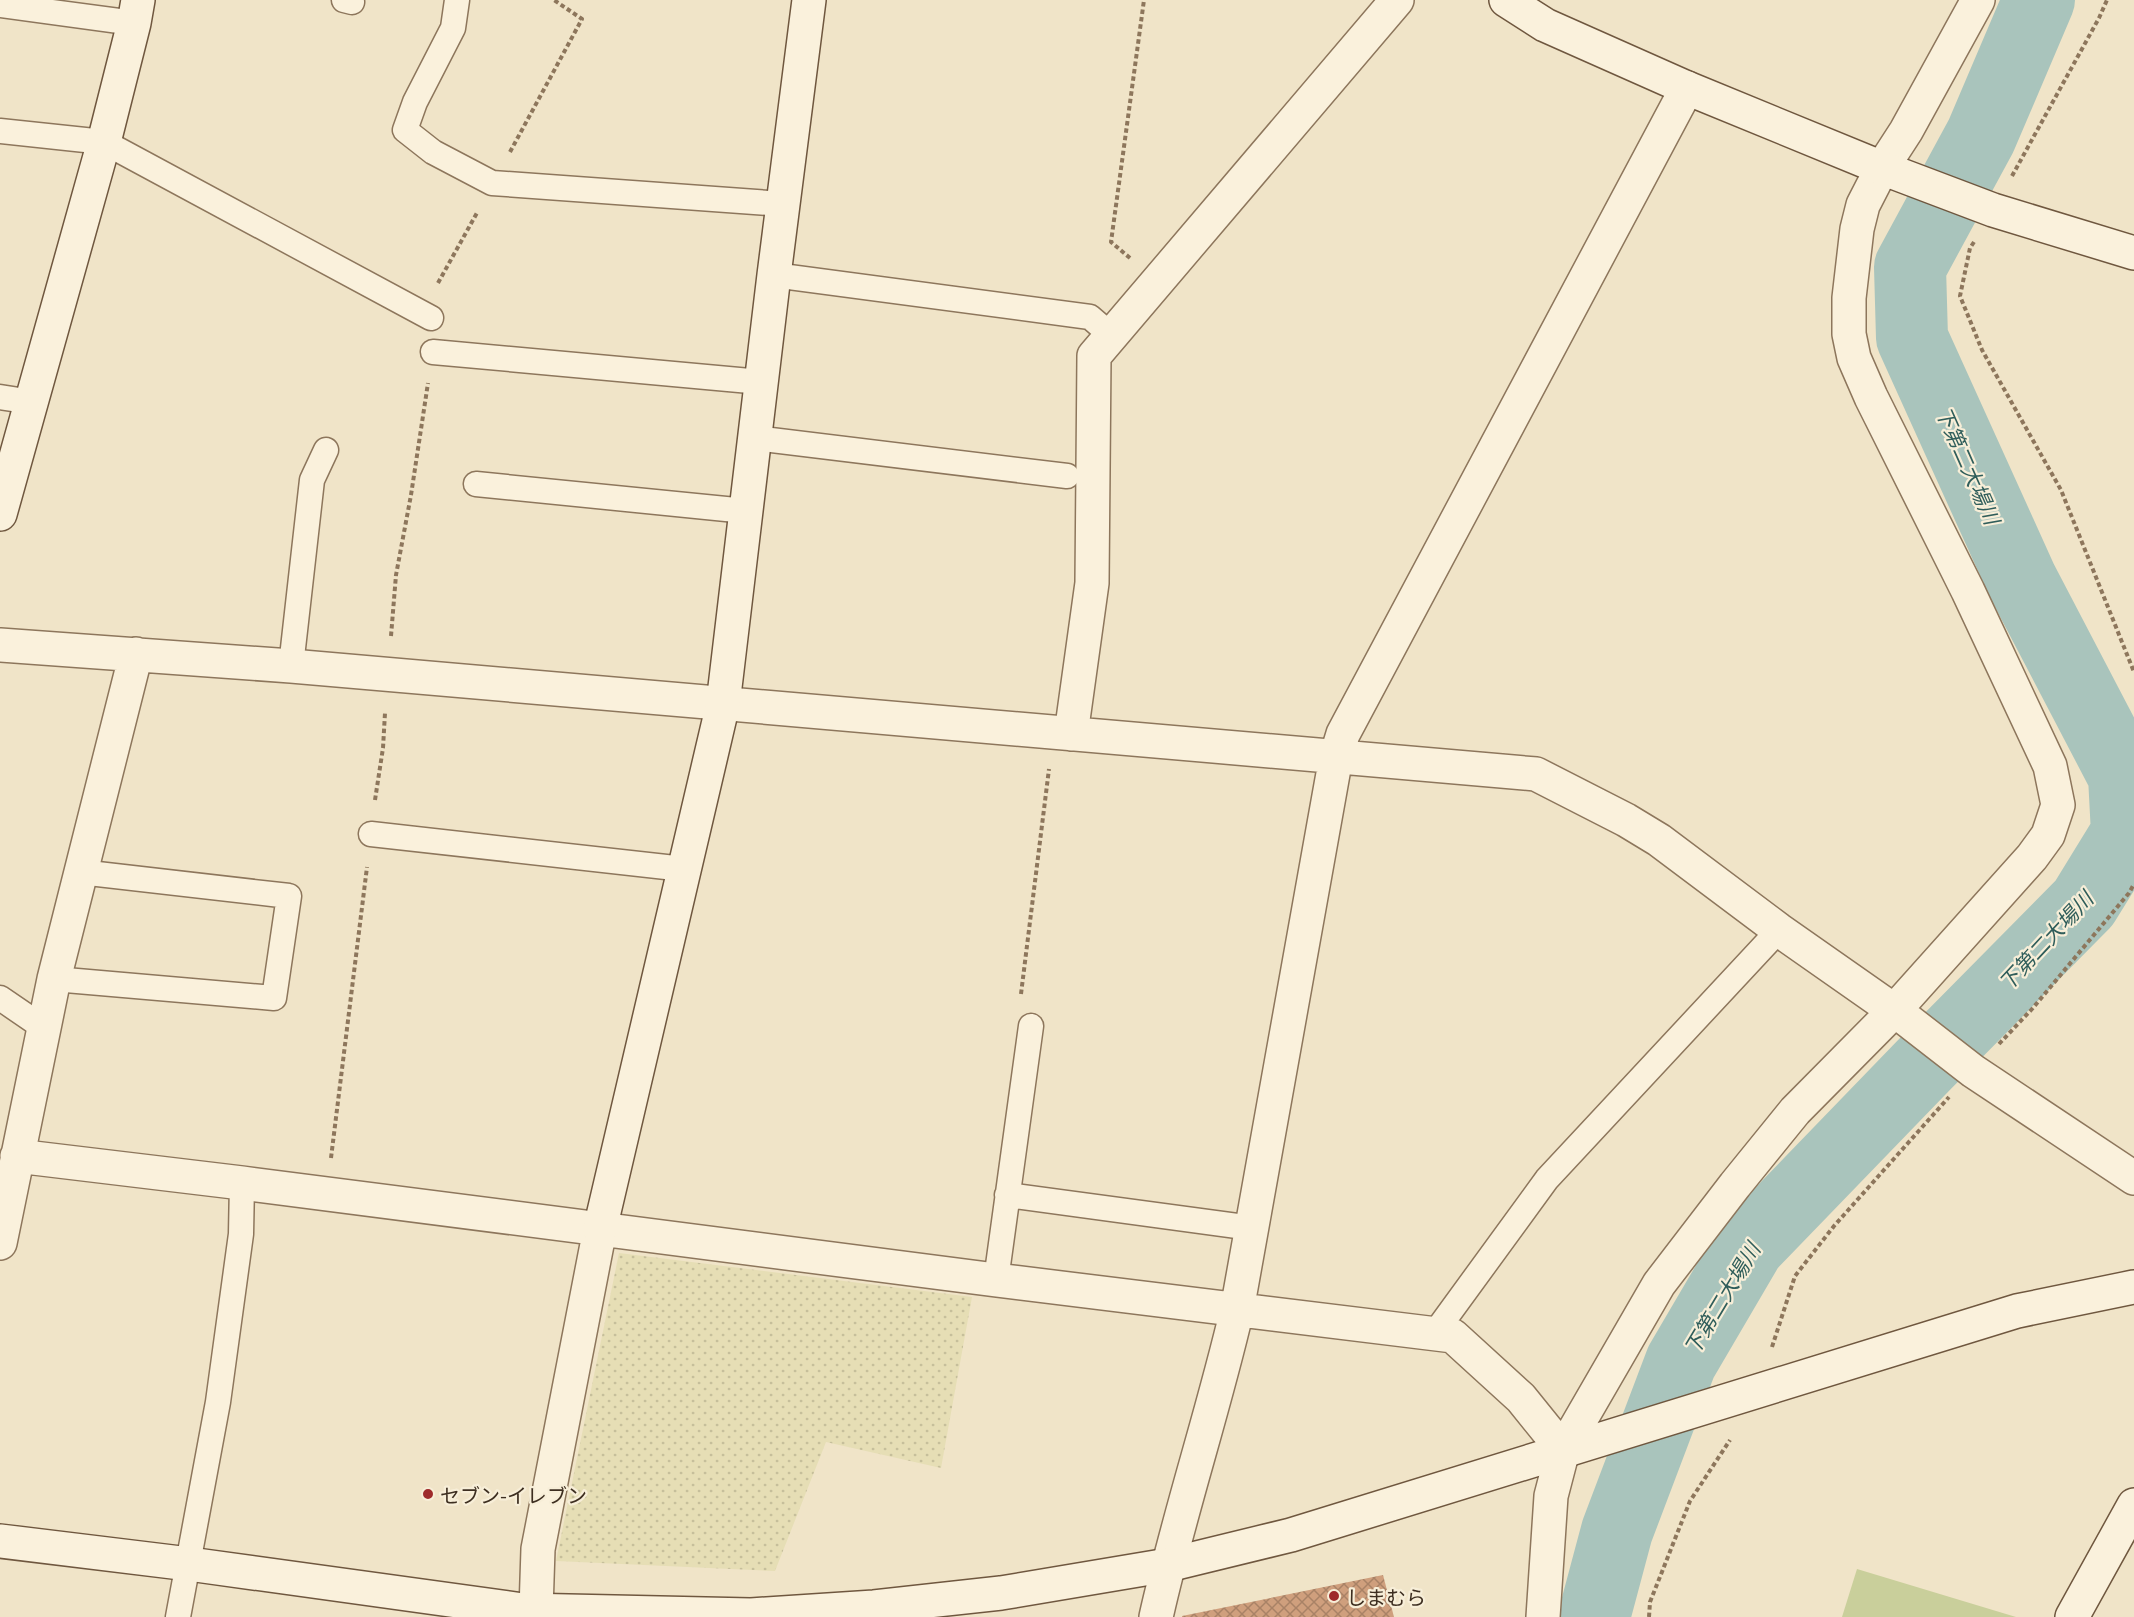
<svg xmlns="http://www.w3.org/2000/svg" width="2134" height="1617" font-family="Georgia,'Noto Sans JP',serif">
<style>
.farmland{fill:url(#farmland-dots)}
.grass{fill:#c9cf9b}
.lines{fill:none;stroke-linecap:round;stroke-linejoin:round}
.river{stroke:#a9c4bc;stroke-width:72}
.building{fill:url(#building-cross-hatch)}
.lane-casing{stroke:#8d765c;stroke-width:27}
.street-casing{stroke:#8d765c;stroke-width:36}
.secondary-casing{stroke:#6f573f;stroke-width:36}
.path{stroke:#8d765c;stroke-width:4;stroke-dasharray:4.5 3;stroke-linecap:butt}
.lane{stroke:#faf1dc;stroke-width:24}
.street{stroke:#faf1dc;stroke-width:33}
.secondary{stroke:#faf1dc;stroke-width:33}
.poi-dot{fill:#9e2a2b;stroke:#f7eed8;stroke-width:2}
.labels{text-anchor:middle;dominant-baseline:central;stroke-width:4.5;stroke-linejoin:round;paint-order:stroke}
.poi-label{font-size:20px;fill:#3d2e20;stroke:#f7eed8;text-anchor:start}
.water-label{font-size:21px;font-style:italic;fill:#2f5d5a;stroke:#f7eed8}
</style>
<defs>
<pattern id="farmland-dots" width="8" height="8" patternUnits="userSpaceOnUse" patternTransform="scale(1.5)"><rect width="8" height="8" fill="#e6deb5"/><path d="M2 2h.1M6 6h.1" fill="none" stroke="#c6bf9b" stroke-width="1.8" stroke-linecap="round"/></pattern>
<pattern id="building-cross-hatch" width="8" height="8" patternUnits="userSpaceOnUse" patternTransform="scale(1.5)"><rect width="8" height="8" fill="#cf9f7d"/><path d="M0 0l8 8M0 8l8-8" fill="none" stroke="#a98266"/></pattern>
</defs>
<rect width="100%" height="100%" fill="#f0e4c8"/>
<path class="farmland" d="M619,1253L972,1297L941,1468L826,1442L775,1571L556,1561Z"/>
<path class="grass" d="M1857,1569L2016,1617H1842Z"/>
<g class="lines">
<path class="river" d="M1594,1617L1617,1531L1681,1362L1749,1246L1923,1066L2084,903L2127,833L2124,776L2022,581L1912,338L1910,267L1981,136L2039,0"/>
</g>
<path class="building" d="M1383,1575L1394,1617H1182V1616Z"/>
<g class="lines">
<defs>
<path id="lane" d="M344,0L352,2
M457,0L453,28L415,102L405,130L433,152L492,183L783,204
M0,5L134,23
M0,131L104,142L431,318
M774,275L1090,317L1112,336
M433,352L761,382
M0,397L32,402
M755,438L1067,476
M476,484L746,511
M291,666L312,480L326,450
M371,834L684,869
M54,979L274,998L289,896L80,872
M0,998L44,1028
M1007,1195L1252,1228
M996,1280L1031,1026
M1434,1334L1547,1179L1779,930
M178,1617L218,1402L241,1234L242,1183"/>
<path id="street" d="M0,645L291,666L1536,774L1626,820L1659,840L1779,930L1906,1019L1973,1071L2134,1178
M1071,734L1092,583L1094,356L1397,0
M17,1156L242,1183L996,1280L1453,1336L1521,1398L1563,1450
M0,1243L54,979L136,654
M536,1610L538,1549L600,1229
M1156,1617C1179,1514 1213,1413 1237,1310L1336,757L1343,734L1687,88
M1543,1617L1551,1496L1563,1450L1659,1284L1735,1185L1795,1111L1894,1011L2032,857L2048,835L2058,805L2050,766L1968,591L1871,397L1854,358L1849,334V298L1857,229L1863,205L1882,168L1906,131L1978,0"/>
<path id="secondary" d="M1506,0L1545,25L1687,88L1882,168L1993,210L2134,253
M0,514L104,142L134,23L138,0
M600,1229L723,704L774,275L809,0
M0,1541L189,1564L523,1610L751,1615L874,1607L1001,1593L1168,1565L1291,1535L2017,1311L2134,1287
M2072,1617L2134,1505"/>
</defs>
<use href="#lane" class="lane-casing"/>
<use href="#street" class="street-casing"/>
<use href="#secondary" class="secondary-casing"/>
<path class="path" d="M510,152L582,19L554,0
M2012,176L2099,18L2107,0
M1974,242L1970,248L1960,296L1982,350L2061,490L2134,672
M1130,258L1111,242L1144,0
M438,283L478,211
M391,636L396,575L411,495L428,383
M375,800L383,748L385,713
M1021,994L1049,769
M1999,1044L2032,1009L2129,893L2134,884
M331,1158L367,867
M1772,1347L1795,1276L1834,1226L1949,1097
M1649,1617L1650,1602L1690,1501L1730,1440"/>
<use href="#lane" class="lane"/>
<use href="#street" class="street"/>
<use href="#secondary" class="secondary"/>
</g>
<g class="poi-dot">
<circle cx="428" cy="1494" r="6"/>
<circle cx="1334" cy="1596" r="6"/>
</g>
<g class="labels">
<g class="poi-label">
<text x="440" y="1494">セブン-イレブン</text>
<text x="1346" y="1596">しまむら</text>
</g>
<g class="water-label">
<text transform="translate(1969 465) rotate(66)">下第二大場川</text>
<text transform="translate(2045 940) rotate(-47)">下第二大場川</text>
<text transform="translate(1721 1298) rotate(-59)">下第二大場川</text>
</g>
</g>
</svg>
